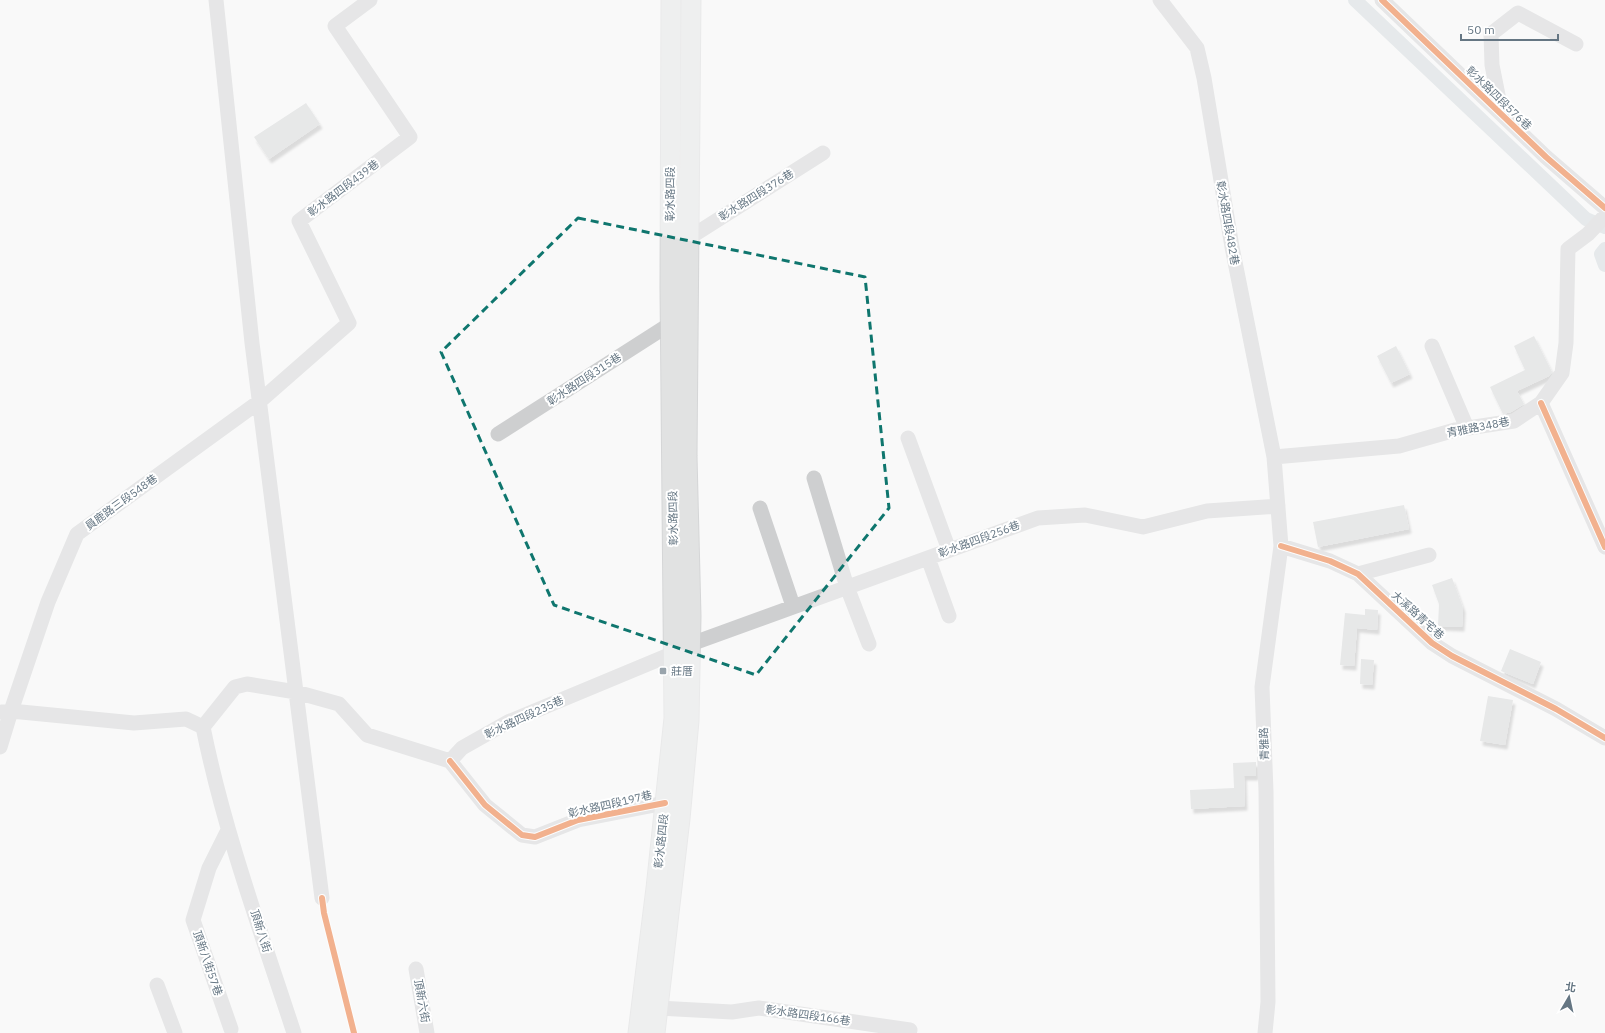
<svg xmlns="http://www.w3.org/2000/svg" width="1605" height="1033" font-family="'IBM Plex Sans','Noto Sans TC',sans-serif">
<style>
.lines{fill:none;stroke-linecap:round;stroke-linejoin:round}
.canal{stroke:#ced6d9;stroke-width:14}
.building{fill:#d0d2d3;filter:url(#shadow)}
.major-casing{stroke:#d5d6d7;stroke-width:21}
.minor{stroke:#cecfd0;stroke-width:15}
.major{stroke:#e1e2e2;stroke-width:19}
.cycleway-casing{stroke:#fff;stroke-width:8}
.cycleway{stroke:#e8590c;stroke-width:6}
.marked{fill:none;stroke:#0f766e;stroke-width:3;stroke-dasharray:8 5;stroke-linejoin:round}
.poi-dot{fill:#99a4ac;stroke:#fff;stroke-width:1.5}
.labels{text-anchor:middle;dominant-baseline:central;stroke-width:4;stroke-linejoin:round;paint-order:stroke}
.street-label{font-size:11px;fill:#657683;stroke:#fff}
.poi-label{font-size:11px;fill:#657683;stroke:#fff;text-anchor:start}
</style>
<defs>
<filter id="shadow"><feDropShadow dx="2.5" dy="4.5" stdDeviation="1" flood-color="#0004"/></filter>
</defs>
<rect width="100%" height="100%" fill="#f9f9f9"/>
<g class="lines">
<path class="canal" d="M1355,0L1586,219L1605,227
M1605,249L1601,254L1605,265"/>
</g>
<path class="building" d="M306,103L320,124L269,159L254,137Z
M1534,336L1552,372L1549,376L1517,391L1524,404L1511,412L1503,414L1490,387L1525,370L1514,346Z
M1396,346L1410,374L1391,383L1377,356Z
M1404,505L1409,529L1318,547L1313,522Z
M1452,578L1463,608L1462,627L1438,626L1439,604L1432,585Z
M1365,609L1378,610L1377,630L1357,628L1354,666L1340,665L1345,613L1365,615Z
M1510,649L1541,662L1533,684L1501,671Z
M1361,659L1374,660L1372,685L1360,684Z
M1488,696L1513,700L1505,745L1480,741Z
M1256,762V776H1244L1245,806L1191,809L1190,790L1234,788L1233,763Z"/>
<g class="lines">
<defs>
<path id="major" d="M638,1033L656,888L674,718L670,288L671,0
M655,1033L680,819L689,721L691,616L687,456L691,0"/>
</defs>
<use href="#major" class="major-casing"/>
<path class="minor" d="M216,0L252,343L322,898
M1160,0L1197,48L1204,78L1232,247L1274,457L1281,546L1262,687L1266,791L1268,1002L1265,1033
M1382,0L1546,157L1605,208
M1502,115L1492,65L1491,34L1518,13L1576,44
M689,238L823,153
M1432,346L1467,428
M1541,403L1605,547
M498,434L670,324
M908,438L949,550
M1274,457L1399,446L1455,430L1514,421L1541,403L1562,373L1566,343L1568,249L1588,234L1605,216
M814,478L847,587L869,644
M760,508L793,606
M1281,546L1330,561L1358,574L1432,643L1452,656L1556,709L1605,738
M928,558L949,616
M1358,574L1429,555
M2,712L11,711L134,723L186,719L203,727C224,831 261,932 294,1033
M203,727L235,687L247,684L296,692L339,704L367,735L450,761
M0,747L11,711L48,602L77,534L260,401L349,323L299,221L410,137L335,26L370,0
M450,761L462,748L508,722L674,653L691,644L1038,518L1085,515L1143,527L1207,511L1278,506
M450,761L485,805L522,835L535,837L578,820L665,803
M228,830L209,868L193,920L231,1029
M416,969L427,1033
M157,985L175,1033
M658,1008L732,1012L759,1008L910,1030"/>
<use href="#major" class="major"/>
<defs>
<path id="cycleway" d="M1382,0L1546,157L1605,208
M1541,403L1605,547
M1281,546L1330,561L1358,574L1432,643L1452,656L1556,709L1605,738
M450,761L485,805L522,835L535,837L578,820L665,803
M322,898L324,913L354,1033"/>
</defs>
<use href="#cycleway" class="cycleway-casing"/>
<use href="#cycleway" class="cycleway"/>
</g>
<path d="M0 0H1605V1033H0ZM578,218L865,277L889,508L756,675L554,605L441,352Z" fill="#f9f9f9" fill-opacity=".55" fill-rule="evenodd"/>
<path class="marked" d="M578,218L865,277L889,508L756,675L554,605L441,352Z"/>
<rect class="poi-dot" x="659" y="667" width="8" height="8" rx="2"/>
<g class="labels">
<g class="street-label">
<text transform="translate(1499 98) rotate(44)">彰水路四段576巷</text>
<text transform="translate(343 188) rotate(-37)">彰水路四段439巷</text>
<text transform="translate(670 194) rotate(-90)">彰水路四段</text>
<text transform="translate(756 195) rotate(-32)">彰水路四段376巷</text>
<text transform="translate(1228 223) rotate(80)">彰水路四段482巷</text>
<text transform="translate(584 379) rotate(-33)">彰水路四段315巷</text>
<text transform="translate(1478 427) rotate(-11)">青雅路348巷</text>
<text transform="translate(121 502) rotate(-36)">員鹿路三段548巷</text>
<text transform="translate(673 518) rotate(-91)">彰水路四段</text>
<text transform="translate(979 539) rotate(-20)">彰水路四段256巷</text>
<text transform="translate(1418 615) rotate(42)">大溪路青宅巷</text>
<text transform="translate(524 717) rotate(-25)">彰水路四段235巷</text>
<text transform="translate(1264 744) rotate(-92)">青雅路</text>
<text transform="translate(610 804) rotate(-13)">彰水路四段197巷</text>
<text transform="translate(661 841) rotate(-84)">彰水路四段</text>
<text transform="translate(261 931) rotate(72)">頂新八街</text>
<text transform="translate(208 963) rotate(71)">頂新八街57巷</text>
<text transform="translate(422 1001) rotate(80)">頂新六街</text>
<text transform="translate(808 1015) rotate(8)">彰水路四段166巷</text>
</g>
<g class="poi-label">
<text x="671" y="671">莊厝</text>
</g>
</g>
<g transform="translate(1569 997) rotate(9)" stroke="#ffffff" stroke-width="3" paint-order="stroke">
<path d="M0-3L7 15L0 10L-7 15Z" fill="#657683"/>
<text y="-6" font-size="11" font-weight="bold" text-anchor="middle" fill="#657683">北</text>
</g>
<path d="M1461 34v6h97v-6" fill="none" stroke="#657683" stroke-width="2"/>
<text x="1467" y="34" font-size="12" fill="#657683" stroke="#ffffff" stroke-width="3" paint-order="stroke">50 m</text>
</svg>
